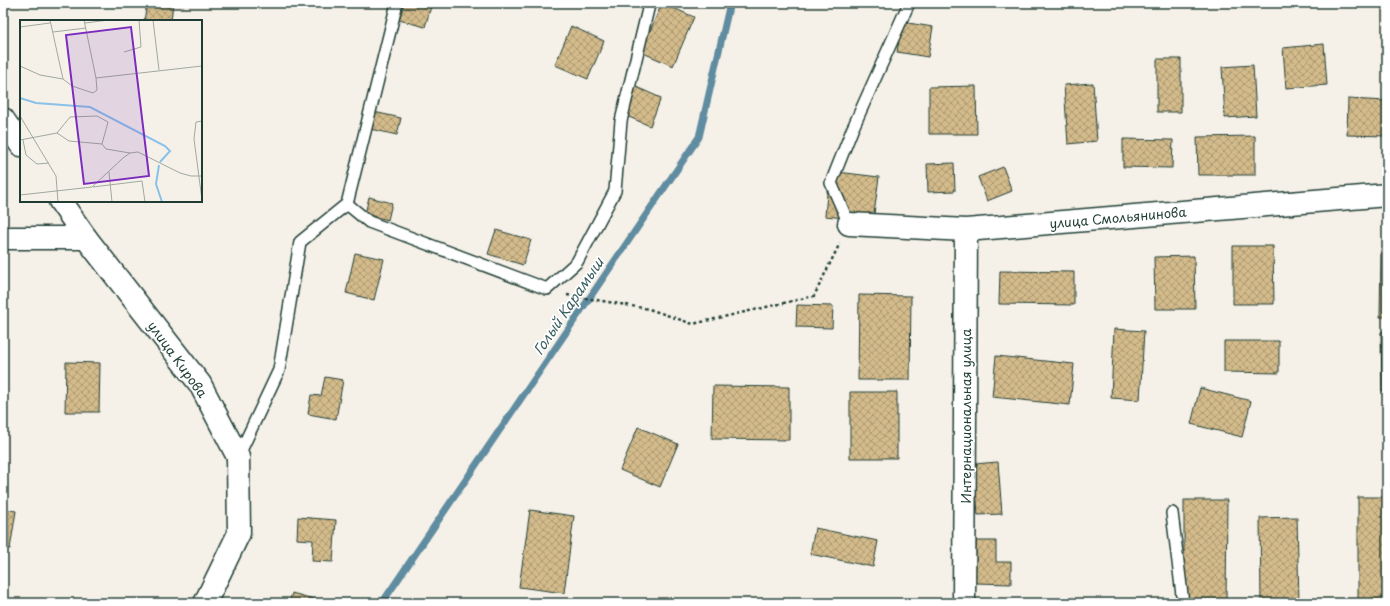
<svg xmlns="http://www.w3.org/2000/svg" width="1390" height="606" font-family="'Playpen Sans',sans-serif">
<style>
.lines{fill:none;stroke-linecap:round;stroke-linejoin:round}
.stream{stroke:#5f8ca0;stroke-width:7}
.building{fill:url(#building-cross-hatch);stroke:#1f3d34}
.service-casing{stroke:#1f3d34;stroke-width:14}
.minor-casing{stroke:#1f3d34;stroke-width:25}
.tertiary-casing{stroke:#1f3d34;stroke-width:25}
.path{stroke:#1f3d34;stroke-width:2.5;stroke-dasharray:3 3;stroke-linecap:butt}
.service{stroke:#fff;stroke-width:11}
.minor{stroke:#fff;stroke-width:22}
.tertiary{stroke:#fff;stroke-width:22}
.labels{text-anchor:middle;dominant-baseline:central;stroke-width:3.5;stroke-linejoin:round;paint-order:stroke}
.street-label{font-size:13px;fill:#1f3d34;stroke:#fff}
.water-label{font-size:14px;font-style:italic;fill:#3a5e61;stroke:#fff}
.inset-river{fill:none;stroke:#89c1e8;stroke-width:2}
.inset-road{fill:none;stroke:#a0a9a0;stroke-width:1}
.view{fill:#7b2cbf;fill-opacity:0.15;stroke:#7b2cbf;stroke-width:2}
.inset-edge{fill:none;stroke:#1f3d34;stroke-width:2}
</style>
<defs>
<pattern id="building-cross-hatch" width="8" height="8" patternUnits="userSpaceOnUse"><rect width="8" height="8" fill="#d4bb8b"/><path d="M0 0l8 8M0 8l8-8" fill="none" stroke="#ab9972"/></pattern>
</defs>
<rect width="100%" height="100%" fill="#f6f1e8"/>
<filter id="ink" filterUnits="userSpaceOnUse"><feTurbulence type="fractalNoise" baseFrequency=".025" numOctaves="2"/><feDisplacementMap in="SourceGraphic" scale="8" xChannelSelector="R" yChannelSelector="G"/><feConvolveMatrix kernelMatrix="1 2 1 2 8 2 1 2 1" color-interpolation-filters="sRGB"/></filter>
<g filter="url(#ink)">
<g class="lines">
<path class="stream" d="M382,603L699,137L730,3"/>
</g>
<path class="building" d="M147,3H173L171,21H144Z
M404,3H432L425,27L399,20Z
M527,3H540L537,8Z
M662,3L694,17L673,66L641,52Z
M902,22L933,27L928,57L897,52Z
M571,26L604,41L588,79L555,65Z
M1324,44L1327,85L1286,88L1283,48Z
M1157,59H1181V112H1157Z
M1253,65L1256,116L1225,118L1222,67Z
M1093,83L1097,141L1068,144L1064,85Z
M634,86L661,98L650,126L622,114Z
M976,86L977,134H929V87Z
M1348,99L1387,101V136L1347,135Z
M374,112L401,118L397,135L370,129Z
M1255,136V175H1198L1197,137Z
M1123,139L1173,140L1172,168L1123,167Z
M954,163L955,191L928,192L927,164Z
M1003,167L1012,191L987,201L978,177Z
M829,171L879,177L873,221L825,216Z
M369,197L392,203L388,220L365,214Z
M496,230L531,240L523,265L488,254Z
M1233,246H1273L1274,304H1233Z
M1381,249H1387V317H1380Z
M355,253L384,259L374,300L346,293Z
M1194,256L1195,309H1155L1154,257Z
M1000,271L1074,272V305L999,304Z
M859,295L911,296L910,380H858Z
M797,305L833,306L832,328L796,327Z
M1114,329L1144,331L1140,400L1111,398Z
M1387,331V391H1382L1381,332Z
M1224,341H1279V373L1224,372Z
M996,356L1074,364L1070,405L992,397Z
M66,362L100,363L99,412H65Z
M325,377L343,380L336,419L308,414L311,395L321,396Z
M713,386L789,387V440L712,439Z
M1200,388L1251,401L1242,437L1191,424Z
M850,392H897V458H850Z
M638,427L678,444L660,487L620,470Z
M998,462L1002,514L978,515L974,464Z
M1358,497H1387V603H1358Z
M1184,500H1227L1226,603H1184Z
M3,509L16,511L10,549L3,548Z
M530,510L574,516L564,593L519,587Z
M298,517L336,520L333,562L312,561L313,540L297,539Z
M1297,517L1299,603H1261L1260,518Z
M815,528L878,541L873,567L810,554Z
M976,541H996V562H1011V584L975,583Z
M292,593L328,603H289Z"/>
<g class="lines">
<defs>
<path id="service" d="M347,204L369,222L547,289L577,262L615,191L621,121L649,5L648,3
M849,224L831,183L852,130L909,3
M238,457L279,370L300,242L347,204L397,3
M1172,513L1183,603"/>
<path id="minor" d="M849,224L966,230L1387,195
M3,238H86
M964,603L966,230"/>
<path id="tertiary" d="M3,119L21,145
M60,201L86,238L200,384L238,457L239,533L205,603"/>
</defs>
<use href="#service" class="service-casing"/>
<use href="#minor" class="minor-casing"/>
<use href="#tertiary" class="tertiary-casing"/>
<path class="path" d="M567,295L649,309L693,324L814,296L840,243"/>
<use href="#service" class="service"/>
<use href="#minor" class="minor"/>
<use href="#tertiary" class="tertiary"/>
</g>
</g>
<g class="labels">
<g class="street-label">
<text transform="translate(1118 217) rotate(-5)">улица Смольянинова</text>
<text transform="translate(178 359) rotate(54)">улица Кирова</text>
<text transform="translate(965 416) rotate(-90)">Интернациональная улица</text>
</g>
<g class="water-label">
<text transform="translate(568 306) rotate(-56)">Голый Карамыш</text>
</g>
</g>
<g transform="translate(20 20)">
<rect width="182" height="182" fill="#f6f1e8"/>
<path class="inset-river" d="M0,78L16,83L70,87L145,126L150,131L140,142M139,145L136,164L142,182"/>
<path class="inset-road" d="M30,0L43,59L52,66L73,73L77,70L76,58L64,0M133,0L139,50M65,3L89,0M0,7L30,3M33,12L66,8M104,32L121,27L119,0M0,46L20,55L43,59M76,58L182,46M0,96L36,156L38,182M182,101L176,102L174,119L182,180M37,113L50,97L77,96L88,102L82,124M0,120L37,113L49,121L82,124L86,129L110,133M3,120L6,135L17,144L29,143M89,152L92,182M73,167L122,161L125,182M0,175L72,167L103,138L110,133L118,132L160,153L171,156H182"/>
<path class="view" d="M111,7L129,156L64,164L46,15Z"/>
<rect width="182" height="182" class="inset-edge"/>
</g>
<rect width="1390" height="606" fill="none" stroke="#fff" stroke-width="16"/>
<rect x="8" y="8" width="1374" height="590" fill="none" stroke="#1f3d34" stroke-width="1.5" filter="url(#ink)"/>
</svg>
